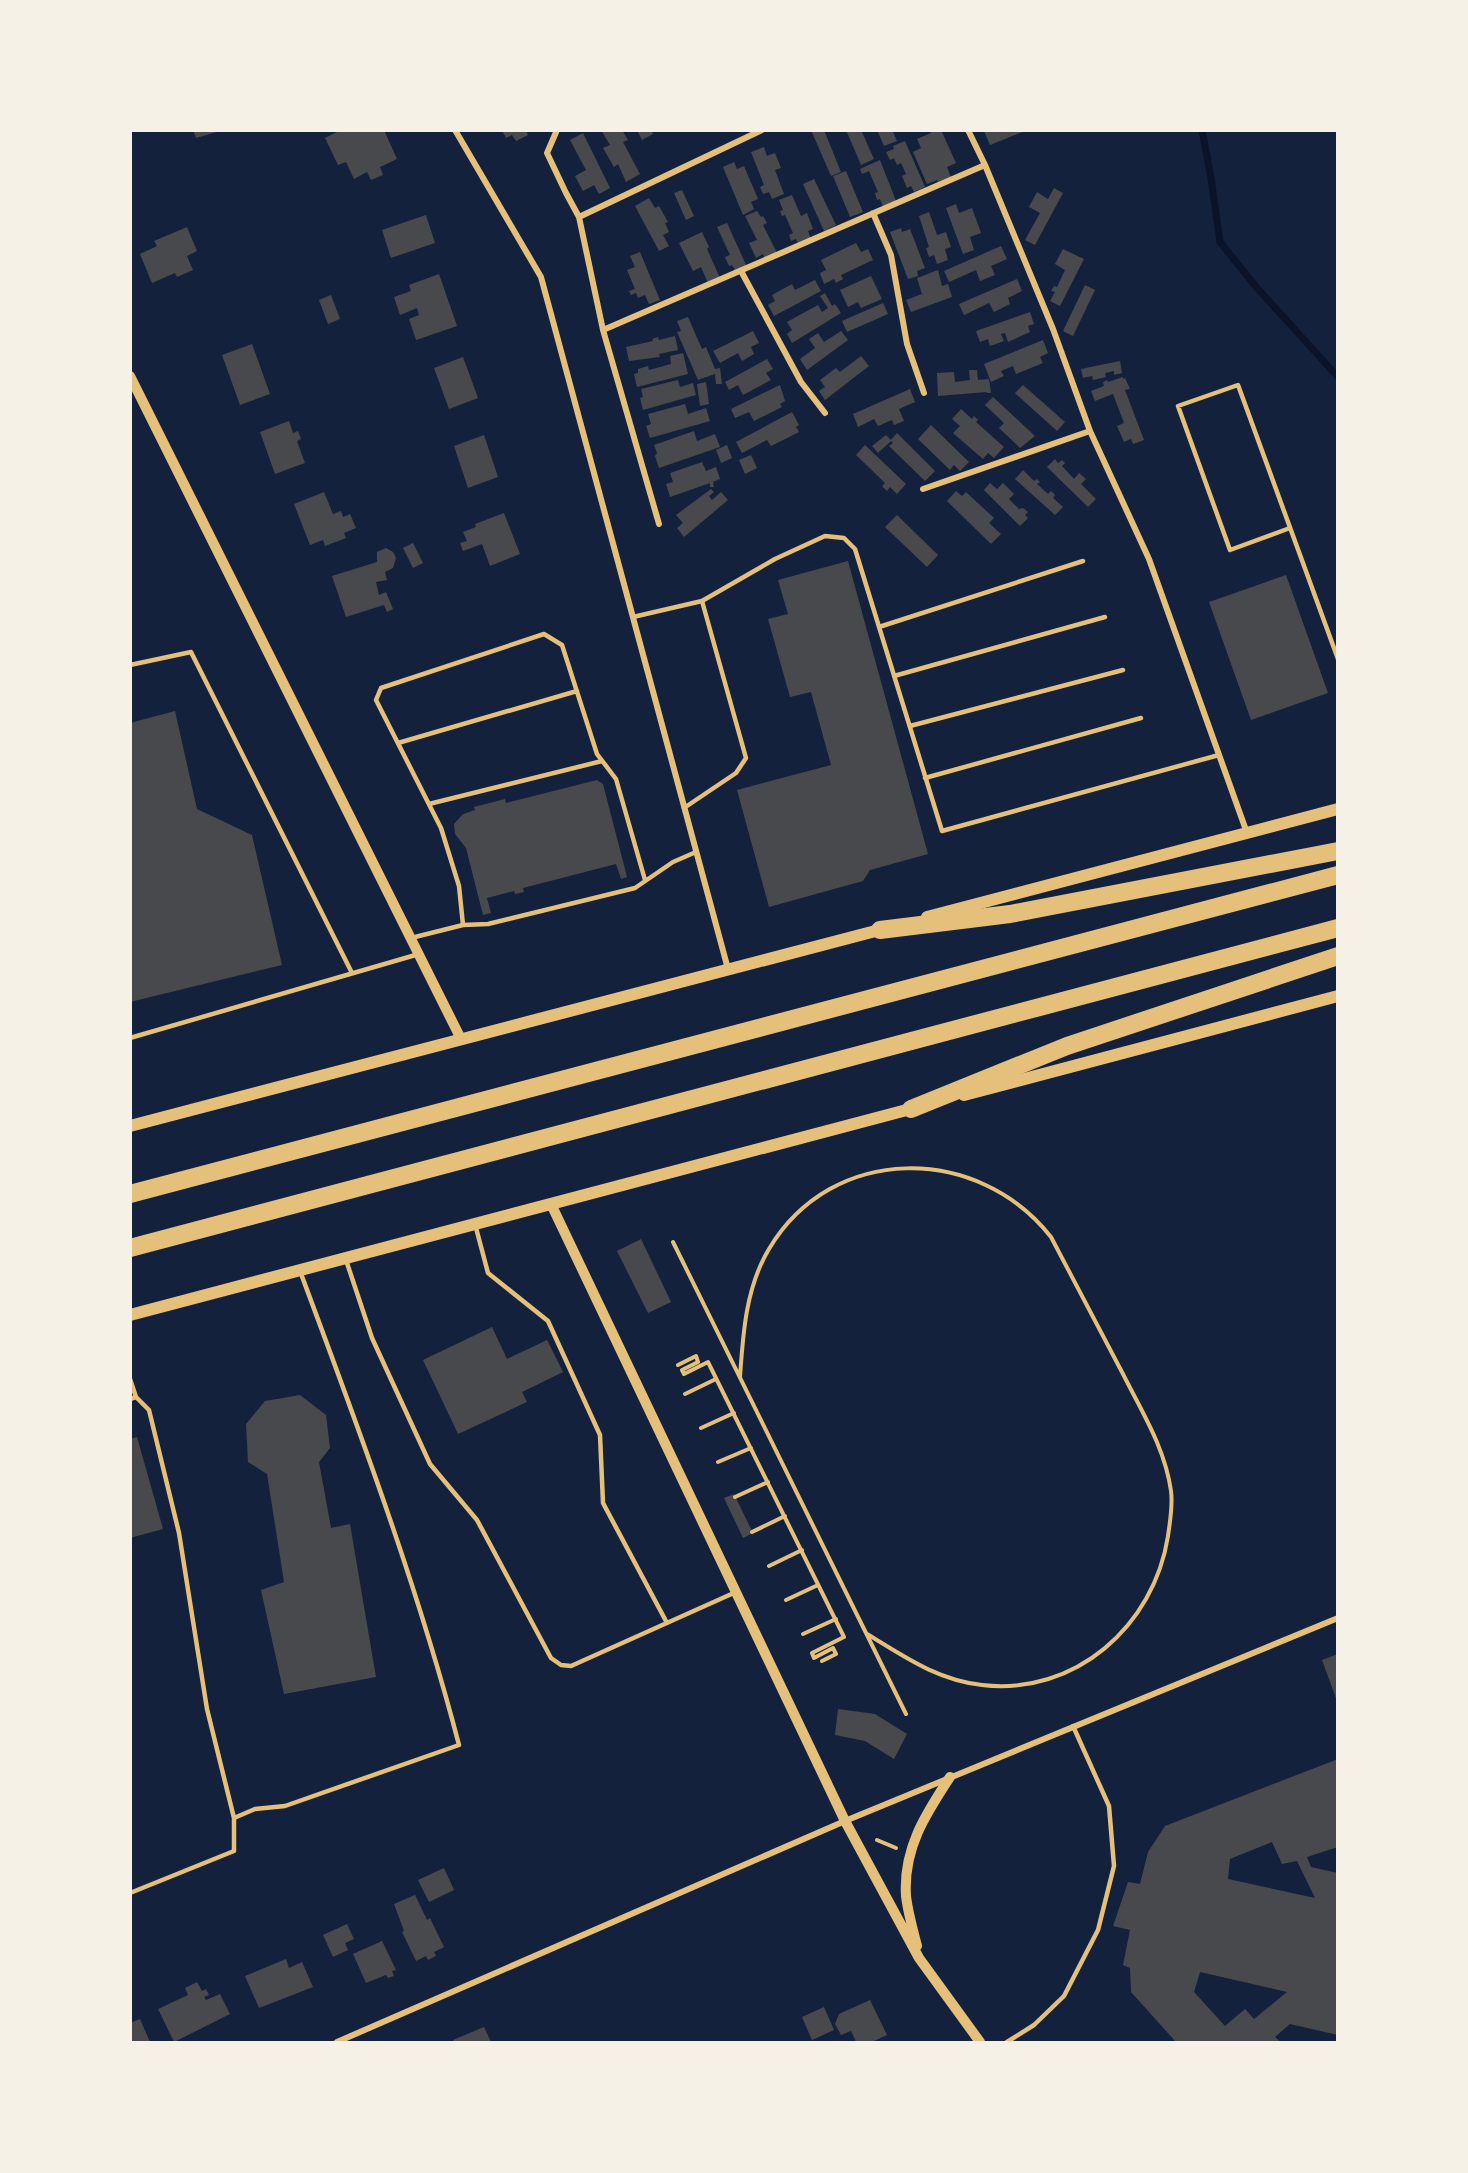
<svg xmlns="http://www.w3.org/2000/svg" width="1468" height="2173" font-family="'DM Sans',sans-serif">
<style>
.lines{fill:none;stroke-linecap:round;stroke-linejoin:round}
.stream{stroke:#0b132b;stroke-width:7}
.building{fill:#48494c;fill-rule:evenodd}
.path{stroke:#e5c07b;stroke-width:4}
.service{stroke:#e5c07b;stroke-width:4.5}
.minor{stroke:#e5c07b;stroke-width:6}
.tertiary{stroke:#e5c07b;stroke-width:10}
.secondary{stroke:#e5c07b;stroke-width:12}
.motorway{stroke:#e5c07b;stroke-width:18}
</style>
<rect width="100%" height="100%" fill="#14213d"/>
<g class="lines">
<path class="stream" d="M1202,130L1211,178L1220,242L1257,288L1338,377"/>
</g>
<path class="building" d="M193,130H220V131L196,138Z
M341,130H384L397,159L380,167L383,175L371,180L367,172L354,179L346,162L338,165L325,138Z
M502,130H526L528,135L516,141L512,135L506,138Z
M601,130H622L628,140L623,142L640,174L626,182L618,164L614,167L603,148L610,145Z
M637,130H651L653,134L642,140Z
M811,130H824L841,172L831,176Z
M846,130H861L874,159L861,165Z
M877,130H892L897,141L884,146Z
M930,130H941L956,163L947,167L951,177L938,182L937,180L927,184L913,152L921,148L917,139L931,133Z
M986,130H1025V131L990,145L984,131Z
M583,133L610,188L599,194L594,185L583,191L575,176L586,170L570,140Z
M905,141L925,187L914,192L911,186L907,188L902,176L906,174L901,163L897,165L894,158L890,160L886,152L894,149L893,146Z
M764,147L767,156L775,153L781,168L775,170L784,194L772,199L769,192L763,194L760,187L764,185L751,152Z
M880,160L896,201L883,207L880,199L877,200L875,193L878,192L869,171L862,174L860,169Z
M734,162L737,169L744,166L758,199L751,202L754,209L743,215L723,167Z
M846,171L863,212L850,217L833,176Z
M814,179L836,225L824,231L803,184Z
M1054,188L1063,193L1035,245L1025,240L1040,213L1029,207L1037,192L1048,199Z
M682,190L694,216L686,220L674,193Z
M792,195L801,216L807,213L813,229L808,231L812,242L800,247L796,239L791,241L789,235L793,233L785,215L782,216L780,211L783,210L779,200Z
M649,198L655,208L659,206L668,222L665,223L669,232L663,235L669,246L659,251L635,206Z
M956,204L959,213L972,208L981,233L970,237L974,250L963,254L946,208Z
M757,211L761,217L763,216L767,223L763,225L778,255L766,261L763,254L756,258L749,243L757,240L745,216Z
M929,212L937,235L946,232L951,247L945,249L948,260L937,264L934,255L929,257L926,248L929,247L919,216Z
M426,215L435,243L391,258L382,230Z
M727,223L747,267L736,272L732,265L729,266L725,257L730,255L717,227Z
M187,227L197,251L187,256L193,270L177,277L175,273L152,283L140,254L157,246L154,241Z
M901,228L902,232L910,229L925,268L917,271L918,276L908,279L890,232Z
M702,232L709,247L707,249L720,278L708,283L701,267L693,271L679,243Z
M856,243L861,252L868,249L873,260L841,275L843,279L836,283L834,279L824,284L820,273L826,270L821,260Z
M1001,246L1007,259L991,266L995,275L980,281L976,270L949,282L944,271Z
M1063,249L1084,259L1060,306L1050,301L1055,292L1051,291L1054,286L1057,287L1065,270L1055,264Z
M640,252L660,300L649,304L645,295L638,298L636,293L631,295L629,291L635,289L627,270L635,267L630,256Z
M938,270L942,286L948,284L952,297L911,312L906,300L922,294L917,278Z
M439,274L457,326L416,340L409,319L419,315L417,308L400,315L394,297L411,291L409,285Z
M871,276L882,299L861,308L858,302L848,307L840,290Z
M1017,279L1022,291L1008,298L1010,304L994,312L989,303L964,315L959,304Z
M815,280L821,291L774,316L768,305L775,301L772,295L792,284L795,290Z
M1085,285L1095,290L1073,336L1063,331Z
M825,293L832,306L835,304L841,313L792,343L787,334L792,330L787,322L818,305L822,312L828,308L820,296Z
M331,295L340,319L328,324L319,300Z
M883,303L888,314L847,332L842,321Z
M1030,312L1034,324L1028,326L1030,332L1008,342L1005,333L1001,334L1004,341L990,346L988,339L980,342L976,331Z
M688,317L702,349L706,347L715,369L720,368L722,384H716L715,374L698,380L677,332L681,331L677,321Z
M753,331L759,343L751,347L754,354L742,361L738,353L720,363L713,351Z
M841,331L848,340L807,370L800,359L815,348L809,339L818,333L824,342Z
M675,336L678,350L659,354L660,357L629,361L626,347L653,341L652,339L658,337L659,340Z
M1043,340L1048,353L1040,357L1043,363L1016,374L1013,366L1001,371L1004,376L991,382L984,364Z
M252,344L270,394L240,405L222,355Z
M683,353L688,374L637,387L634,374L638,373V369L648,366L649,370L671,364L670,356Z
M861,356L869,366L825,400L819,391L825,387L820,380L836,368L840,372Z
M463,357L478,398L449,409L434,368Z
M767,359L773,369L766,373L771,380L743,395L738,385L729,390L725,382Z
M1120,361L1122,373L1114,375V371L1105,373L1106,377L1093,380L1092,376L1083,378L1081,369Z
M969,370H977L978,380L989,379L991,393H987V392L938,396L937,373L954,372L955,382L970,380Z
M1123,377V379L1125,378L1130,389L1125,390L1144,440L1133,444L1131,439L1124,442L1117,426L1124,423L1113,394L1095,401L1091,391L1104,386L1103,382L1107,380L1108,382Z
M678,380L680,387L693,383L696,395L643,410L640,398L643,397L641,389Z
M706,382L709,404L700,406L697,384Z
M780,385L785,401L780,404L782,407L754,421L749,412L735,418L731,409Z
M1023,385L1065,422L1057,431L1015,393Z
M910,389L915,402L899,409L904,421L894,425L892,420L878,426L874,419L858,427L853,414Z
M993,397L1035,436L1020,448L999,428L1004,423L985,405Z
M685,404L688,414L706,408L710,421L650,438L646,426L651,424L648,414Z
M961,409L972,419L974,416L978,420L976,422L1004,447L994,458L988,453L983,459L953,433L960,426L952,419Z
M792,412L799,425L796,427L799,432L771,446L767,440L742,453L736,442Z
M289,421L293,433L298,431L301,439L297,441L305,463L275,474L260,432Z
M931,425L969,462L960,471L954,465L950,470L918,439Z
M694,431L697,441L715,434L720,447L659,468L655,456L657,453L654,445Z
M897,433L935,471L925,481L889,446L893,443L891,441L878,453L872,446L886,435L891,440Z
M484,435L498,477L468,488L454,446Z
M727,445L732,458L721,463L716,450Z
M865,445L906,484L897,494L890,487L887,491L882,486L885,483L856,455Z
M751,455L757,468L745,474L739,460Z
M1055,459L1058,463L1062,460L1065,463L1062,466L1074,479L1079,473L1086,479L1081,484L1096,499L1088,507L1047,467Z
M702,462L706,471L716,467L720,479L713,482L714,487H710V483L670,497L666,484L673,482L670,473Z
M1023,470L1034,481L1037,479L1040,482L1037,484L1048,494L1051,491L1055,495L1053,498L1063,507L1055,515L1015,479Z
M990,483L997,489L1003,483L1014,494L1009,499L1019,509L1023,508L1028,512L1025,515L1028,518L1020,526L984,490Z
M711,489L714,492L709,496L712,500L721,492L728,500L684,537L677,528L683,523L676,515Z
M956,491L962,496L966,492L994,518L989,523L1001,534L991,544L947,501Z
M324,492L333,514L341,511L343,517L350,514L356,528L344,533L346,538L325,546L323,540L310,545L294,504Z
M504,513L520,554L490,566L482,544L463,551L460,543L467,541L463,532L476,527L475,524Z
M897,515L938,555L927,567L885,527Z
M413,543L423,563L413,568L403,548Z
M386,548L393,552L396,558L393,568L385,572L387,580L376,582L379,595L386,592L393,609L387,612L384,605L346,617L332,576L377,562V552Z
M848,561L928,854L870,870L863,881L769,907L737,790L831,765L811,692L790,697L768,619L788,614L778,580Z
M1286,575L1328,693L1251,720L1209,602Z
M175,711L197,809L252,835L282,965L130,1002V723Z
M597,780L603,784L627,877L621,879L616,864L523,888L524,892L515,894L514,891L487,898L491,913L483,915L466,848L455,834L454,824L463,814L475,810L474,807L505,799L506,803Z
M641,1239L671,1302L648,1313L617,1251Z
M492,1327L507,1359L547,1340L563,1372L522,1392L527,1402L458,1434L423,1360Z
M300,1395L326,1415L330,1448L319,1462L331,1528L350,1524L376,1677L284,1694L261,1590L284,1582L267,1474L248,1462L246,1424L265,1401Z
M137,1437L163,1529L130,1538V1439Z
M734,1494L753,1533L743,1538L724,1498Z
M1338,1654V1701H1337L1322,1660Z
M838,1709L875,1714L907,1734L894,1759L865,1741L835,1735Z
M1338,1759V1847L1307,1857L1311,1867L1338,1873V2035L1290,2024L1275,2037L1281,2042H1176L1131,1992L1130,1968L1123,1965L1130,1930L1113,1926L1128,1882L1140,1884L1148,1852L1165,1826ZM1272,1842L1282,1864L1297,1861L1315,1898L1228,1879L1230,1859ZM1200,1972L1287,1992L1254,2019L1245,2009L1225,2026L1194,1992Z
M444,1868L454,1890L429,1902L418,1880Z
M415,1895L427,1920L430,1918L444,1947L434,1952L436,1956L428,1960L426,1956L416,1961L402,1932L404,1931L394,1904Z
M347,1924L354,1939L345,1943L348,1950L333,1957L323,1935Z
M382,1941L396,1970L392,1971L394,1976L388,1978L386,1975L366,1983L353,1954Z
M286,1959L289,1968L302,1962L313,1987L259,2008L245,1976Z
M197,1982L202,1991L206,1989L209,1995L204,1997L206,2000L220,1994L230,2014L174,2042L158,2009L188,1995L185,1988Z
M870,2000L887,2035L872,2042H856L851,2031L841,2035L835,2024L839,2014Z
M824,2007L834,2030L812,2040L802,2017Z
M140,2019L150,2042H130V2023Z
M484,2027L491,2042H454L453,2040Z"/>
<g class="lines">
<path class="path" d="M673,1242L906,1714
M678,1365L696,1356L698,1362L682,1370L684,1374L708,1362L844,1637L812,1653L814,1658L833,1648L836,1654L822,1661
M740,1377C743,1333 746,1287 769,1249C832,1143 978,1144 1051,1237C1075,1283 1099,1329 1123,1374C1142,1412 1165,1448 1171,1491C1173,1506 1170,1521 1168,1536C1154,1626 1075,1696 982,1685C937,1680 905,1657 867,1634
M685,1394L716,1379
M701,1428L734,1413
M718,1462L751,1448
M735,1497L768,1482
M752,1532L785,1516
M769,1566L802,1550
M786,1600L818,1585
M803,1634L836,1619
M877,1840L896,1848"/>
<path class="service" d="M1290,528L1230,550L1178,406L1238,385L1338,659
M633,617L702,601
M879,627L1083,561
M130,665L191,652L352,973
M894,676L1105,617
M910,726L1123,670
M398,743L577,691
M925,778L1141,718
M429,804L602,761
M684,808L736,773L746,758L702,601L775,559L825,536L844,538L855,549L942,831L1219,755
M463,925L459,886L441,828L376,700L381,688L544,634L562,645L597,754L616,779L645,880
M411,938L463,925L488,924L635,888L673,862L696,852
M130,1038L419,954
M475,1224L488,1273L548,1321L600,1435L603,1503L667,1623
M346,1260L372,1338L430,1464L477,1520L551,1658L561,1665L571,1666L736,1592
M130,1379L136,1397L130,1399
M136,1397L149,1410L179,1533L207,1709L234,1818
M130,1893L234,1851V1818L255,1809L285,1806L459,1745C417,1584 358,1427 300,1271
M1007,2042L1034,2025L1064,1996L1098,1930L1114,1866L1109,1806L1073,1726"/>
<path class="minor" d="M455,130L541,277L728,969
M557,130L547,153L566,193L579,217L603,330L659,524
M968,130L985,165L1053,329L1090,431L1149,559L1247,833
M873,213L891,255L907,344L924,393
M579,217L762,130
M741,271L801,382L825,413
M603,330L985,165
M923,489L1090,431
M337,2042L845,1821L1338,1618"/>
<path class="tertiary" d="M130,376L461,1039
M551,1204L845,1821L919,1958L980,2042
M917,1946C913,1930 908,1913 906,1896C903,1849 925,1815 950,1777"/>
<path class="secondary" d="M927,917L1338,809
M964,1095L1338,996
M130,1126L887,928
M130,1315L918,1107"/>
<path class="motorway" d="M880,930L1010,914L1338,851
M911,1109L1067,1046L1338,956
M130,1194L1338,875
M130,1248L1338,928"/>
</g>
<rect width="1468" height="2173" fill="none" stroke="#f6f1e7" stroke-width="264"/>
</svg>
